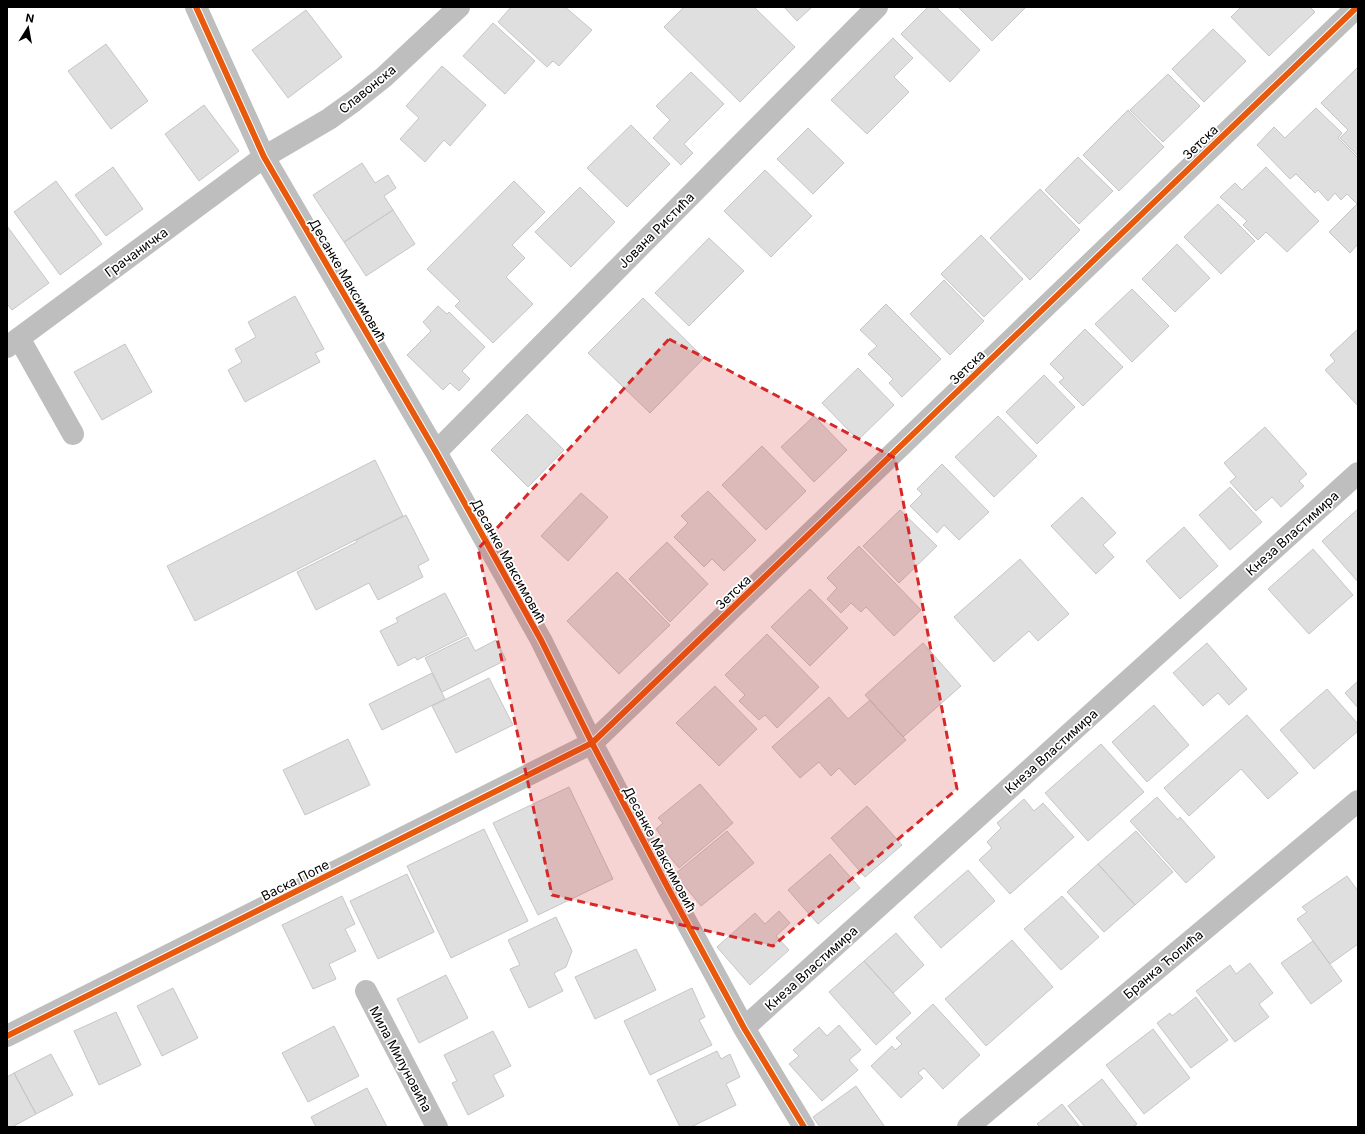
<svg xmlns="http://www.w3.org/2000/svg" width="1365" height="1134" font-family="Inter,sans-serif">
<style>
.building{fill:#dfdfdf;stroke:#c6c6c6}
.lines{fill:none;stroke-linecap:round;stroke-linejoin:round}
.minor{stroke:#bebebe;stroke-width:22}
.cycleway-casing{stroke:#fff;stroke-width:8}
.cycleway{stroke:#e8590c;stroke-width:6}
.marked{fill:#d62828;fill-opacity:0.2;stroke:#d62828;stroke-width:3;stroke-dasharray:8 5;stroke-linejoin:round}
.labels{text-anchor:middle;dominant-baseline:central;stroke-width:3.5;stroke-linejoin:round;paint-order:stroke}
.street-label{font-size:13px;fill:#000;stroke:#fff}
</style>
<rect width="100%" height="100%" fill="#fff"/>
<path class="building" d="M511,7H565L592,30L559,66L553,61L547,67L498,22Z
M684,7H754L795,47L740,102L664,27Z
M784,7H812L797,21Z
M928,7H936L980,50L950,82L901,34Z
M958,7H1026L992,41Z
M1241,7H1310L1315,12L1269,56L1231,17Z
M306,10L342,57L288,98L252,50Z
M493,23L535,61L505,94L463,56Z
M1213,29L1246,61L1204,102L1172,69Z
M893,38L913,58L894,77L909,92L867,134L831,100Z
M106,44L148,101L111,129L68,71Z
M442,66L486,105L450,146L444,140L425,162L400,139L419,118L406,106Z
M1358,67V156L1340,138L1348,130L1321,103Z
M691,72L724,104L684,144L693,153L681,165L653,138L670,120L656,106Z
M1168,74L1200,106L1163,142L1130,110Z
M204,105L239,151L199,181L165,134Z
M1316,108L1342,133L1338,138L1358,158V244L1350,253L1329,232L1357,204L1347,194L1341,200L1335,193L1328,201L1318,190L1315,193L1296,174L1290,179L1257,145L1274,127L1285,138Z
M1128,110L1164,147L1119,191L1083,155Z
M631,125L670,164L627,207L587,168Z
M808,128L844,163L813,194L777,159Z
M1078,157L1113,191L1079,224L1045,190Z
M362,163L375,183L388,175L396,188L384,196L393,210L344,242L313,195Z
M113,167L143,209L106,236L75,195Z
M1266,167L1319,221L1287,252L1266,232L1258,240L1243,225L1247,221L1220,197L1235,183L1242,190Z
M765,170L812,216L771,257L724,211Z
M56,181L102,244L60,275L14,212Z
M514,181L545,212L512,245L525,258L506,277L533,304L493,343L455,306L460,301L427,269Z
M580,187L615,222L571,267L535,232Z
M1040,189L1080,230L1030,280L990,238Z
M1218,204L1255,241L1221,274L1184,237Z
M393,210L415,244L366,276L344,242Z
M7,226L49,283L12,310L7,304Z
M981,235L1023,279L984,317L941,274Z
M709,238L744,271L689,326L655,293Z
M1177,244L1210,278L1175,312L1142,279Z
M944,280L984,321L950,355L910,314Z
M1132,289L1169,326L1132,362L1095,324Z
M295,296L324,349L315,353L320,362L245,402L228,370L242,362L235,349L256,337L248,322Z
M643,298L704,358L650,413L588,353Z
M886,304L941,359L902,397L889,383L893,379L868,354L877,346L860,330Z
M438,306L447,314L449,312L485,347L462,371L470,379L459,391L450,383L443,390L407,355L431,331L423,322Z
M1085,329L1123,367L1083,406L1059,382L1064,378L1050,364Z
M1358,329V406L1325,370L1335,361L1330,355Z
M125,344L152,392L102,420L74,372Z
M858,368L894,405L858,440L822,403Z
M1044,375L1075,407L1037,444L1006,412Z
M527,414L564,450L528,487L491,450Z
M814,416L847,450L814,482L781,447Z
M998,416L1037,456L994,497L955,457Z
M1265,427L1307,474L1299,481L1304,486L1281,507L1272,497L1256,511L1230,482L1236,477L1224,463Z
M762,446L806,491L766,530L722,485Z
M375,460L403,516L195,621L167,566Z
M942,464L989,512L959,540L944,525L937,533L910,506L922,494L917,489Z
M1230,487L1262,522L1230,550L1199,515Z
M708,491L756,540L724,571L712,559L704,567L674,537L688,523L681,516Z
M581,493L608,517L568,561L541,536Z
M1082,497L1116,533L1103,545L1114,557L1096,574L1051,526Z
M1358,509V582L1322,541Z
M900,510L937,546L899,583L863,546Z
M406,515L429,560L418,566L423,577L378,600L369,583L316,610L297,572L357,542L356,540Z
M1184,527L1218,566L1180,599L1146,561Z
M667,542L708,584L670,622L629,579Z
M859,546L921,610L894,636L866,607L861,612L851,603L841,613L827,599L837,588L827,578Z
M1313,549L1353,595L1309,634L1268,589Z
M1020,559L1069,614L1038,641L1029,631L994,662L954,617Z
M617,572L670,625L619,674L567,621Z
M810,589L848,628L810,666L771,627Z
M445,593L467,635L417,660L415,657L398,666L380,631L398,622L396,618Z
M767,634L819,687L777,728L765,715L759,720L739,701L745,695L725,675Z
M468,637L475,651L496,640L506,660L442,692L425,658Z
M923,643L961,686L903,737L865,695Z
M1207,643L1247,689L1229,705L1218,693L1203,706L1173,673Z
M432,673L445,699L382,730L369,704Z
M489,678L513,725L456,753L432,706Z
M1358,681V708L1345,693Z
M715,686L757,729L719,766L676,723Z
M1327,689L1358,724V731L1314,769L1280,730Z
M829,697L848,719L870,700L906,740L855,785L839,768L831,776L819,762L800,778L772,747Z
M1154,705L1189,745L1147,782L1112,742Z
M1247,715L1298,773L1268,799L1241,769L1189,816L1164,788Z
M348,739L370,785L305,815L283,770Z
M1101,744L1144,792L1088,841L1045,793Z
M700,784L733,823L679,868L656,840L661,836L656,829L663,823L658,818Z
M569,787L613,879L538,915L493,823Z
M1157,797L1178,820L1180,817L1215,857L1186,883L1130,821Z
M1024,799L1034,811L1043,803L1074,837L1010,894L979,860L992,848L987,842L1001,828L997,823Z
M867,806L902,845L865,877L831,838Z
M484,829L528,921L451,958L407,866Z
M727,831L754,863L701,906L675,874Z
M1136,831L1173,872L1135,905L1098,864Z
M830,854L860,888L818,924L788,890Z
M1098,864L1135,905L1104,932L1067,892Z
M968,870L995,901L941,948L914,917Z
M407,874L434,932L378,959L350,901Z
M1347,876L1358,891V944L1330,964L1297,919L1307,912L1302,907Z
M342,896L355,924L345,929L356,951L329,964L336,979L313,989L282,925Z
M1062,896L1099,937L1061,970L1024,929Z
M779,911L790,923L776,936L789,950L750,985L717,947L755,913L765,924Z
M556,917L572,951L566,967L554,973L563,991L529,1008L510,969L520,965L508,940Z
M896,933L924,965L893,993L864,961Z
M1012,940L1053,987L986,1046L945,999Z
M1313,941L1342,981L1311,1004L1281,963Z
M636,949L656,990L595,1019L575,977Z
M864,961L911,1013L876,1045L829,992Z
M1250,963L1273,993L1259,1004L1269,1017L1235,1042L1196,991L1230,965L1236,974Z
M446,975L468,1018L419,1043L397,999Z
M173,988L198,1038L162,1056L137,1006Z
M692,988L705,1017L699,1020L712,1045L650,1075L624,1021Z
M1196,997L1228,1040L1191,1068L1157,1023L1170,1013L1172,1016Z
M933,1004L980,1055L943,1089L924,1068L918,1073L923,1078L901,1098L871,1066L892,1046L895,1050L902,1044L896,1038Z
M116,1012L141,1065L99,1085L74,1031Z
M839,1025L861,1050L849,1060L858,1070L822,1101L789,1064L799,1056L793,1050L819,1027L827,1036Z
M334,1026L359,1076L308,1102L282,1053Z
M1153,1029L1190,1078L1144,1114L1106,1065Z
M493,1031L511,1066L493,1075L504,1096L468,1115L452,1083L457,1081L444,1055Z
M717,1051L721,1059L730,1054L740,1077L726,1084L736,1105L691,1127H680L657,1080Z
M51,1054L73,1095L36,1114L14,1073Z
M14,1073L36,1114L12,1127H7V1077Z
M1102,1079L1137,1124L1133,1127H1085L1068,1106Z
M856,1086L885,1127H820L813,1117Z
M367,1088L387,1127H316L311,1117Z
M1062,1104L1080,1127H1040L1037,1124Z"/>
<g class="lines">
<path class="minor" d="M196,7L264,157L436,452L541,640L592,743L668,888L744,1028L804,1127
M19,338L73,434
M7,347L264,157L329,119L354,101L384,77L459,7
M436,452L877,7
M366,991L437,1127
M744,1028L1358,473
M7,1036L592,743L1357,7
M968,1127L1358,801"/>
<defs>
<path id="cycleway" d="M196,7L264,157L436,452L541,640L592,743L668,888L744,1028L804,1127
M7,1036L592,743L1357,7"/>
</defs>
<use href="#cycleway" class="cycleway-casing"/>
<use href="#cycleway" class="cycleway"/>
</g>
<path class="marked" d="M669,339L895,458L957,789L773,946L552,895L478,549Z"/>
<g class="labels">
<g class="street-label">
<text transform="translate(367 89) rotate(-39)">Славонска</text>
<text transform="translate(1200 142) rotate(-44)">Зетска</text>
<text transform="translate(656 230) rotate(-45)">Јована Ристића</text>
<text transform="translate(136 252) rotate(-36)">Грачаничка</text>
<text transform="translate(348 280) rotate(60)">Десанке Максимовић</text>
<text transform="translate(967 367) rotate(-44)">Зетска</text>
<text transform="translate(1292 533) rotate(-42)">Кнеза Властимира</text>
<text transform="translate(509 561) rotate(61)">Десанке Максимовић</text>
<text transform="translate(733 592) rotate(-44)">Зетска</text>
<text transform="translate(1051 751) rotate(-42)">Кнеза Властимира</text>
<text transform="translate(660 849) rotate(62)">Десанке Максимовић</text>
<text transform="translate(295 880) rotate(-27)">Васка Попе</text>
<text transform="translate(1163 964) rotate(-40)">Бранка Ћопића</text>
<text transform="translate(811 968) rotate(-42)">Кнеза Властимира</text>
<text transform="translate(401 1059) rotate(62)">Мила Милуновића</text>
</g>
</g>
<rect width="1365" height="1134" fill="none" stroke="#000000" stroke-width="16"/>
<g transform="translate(28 28) rotate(11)" stroke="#ffffff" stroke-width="3" paint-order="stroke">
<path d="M0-3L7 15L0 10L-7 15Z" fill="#000000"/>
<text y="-6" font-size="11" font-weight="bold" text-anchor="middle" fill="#000000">N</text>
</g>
</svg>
